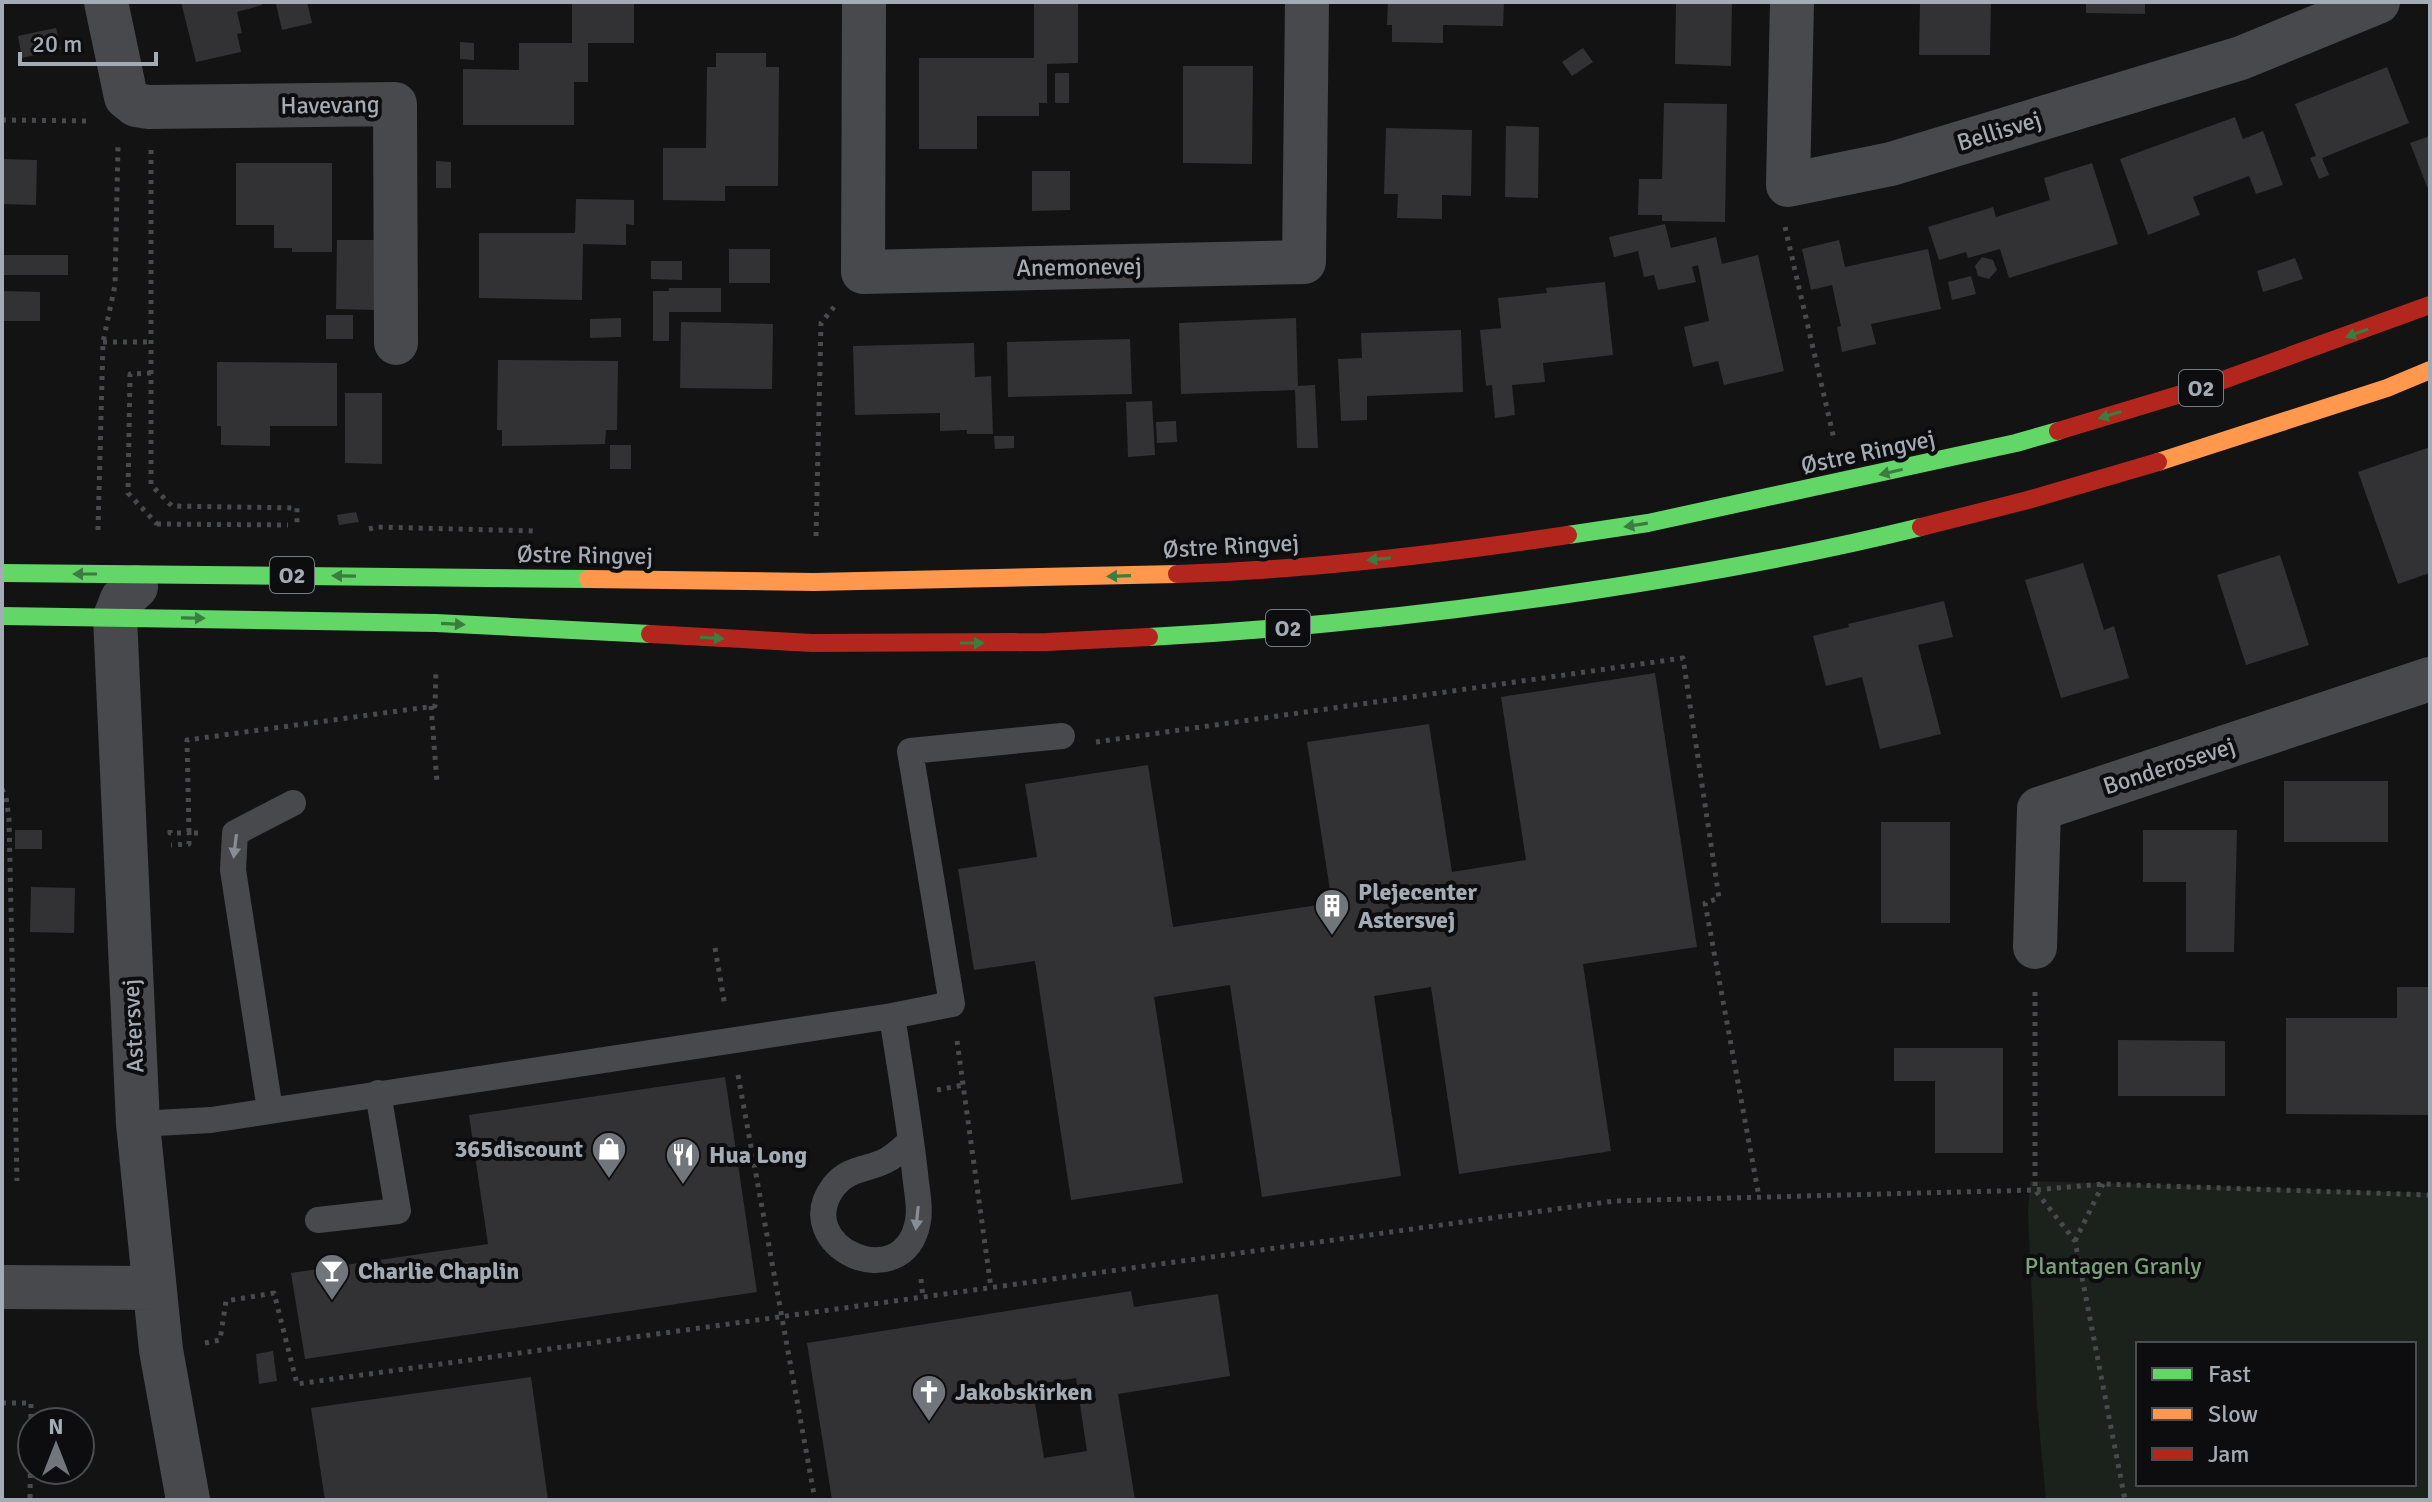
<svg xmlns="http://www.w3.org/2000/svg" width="2432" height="1502" font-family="Signika,sans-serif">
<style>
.green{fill:#1b211b;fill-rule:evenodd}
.building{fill:#323234;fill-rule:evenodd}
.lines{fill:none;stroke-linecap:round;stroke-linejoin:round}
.path{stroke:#494a4e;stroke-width:5;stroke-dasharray:4 6;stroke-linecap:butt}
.lane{stroke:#47494c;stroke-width:26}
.street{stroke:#47494c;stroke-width:44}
.fast{stroke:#63d668;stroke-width:18}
.slow{stroke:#ff974d;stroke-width:18}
.jam{stroke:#b3261e;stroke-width:18}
.oneway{fill:#3c7c40}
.oneway2{fill:#878e95}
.labels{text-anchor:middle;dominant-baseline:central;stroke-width:8;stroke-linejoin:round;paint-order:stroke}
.shield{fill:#0d0d0f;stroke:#767c82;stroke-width:2}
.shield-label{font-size:22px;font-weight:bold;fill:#a3abb4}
.street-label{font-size:24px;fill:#a3abb4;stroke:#0d0d0f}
.poi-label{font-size:24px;font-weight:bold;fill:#a3abb4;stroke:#0d0d0f;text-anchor:start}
.park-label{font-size:24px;fill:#7ca07a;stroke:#0d0d0f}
</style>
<rect width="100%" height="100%" fill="#131313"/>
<path class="green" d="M2030,1181L2430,1193V1500H2046L2037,1405L2028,1213ZM2138,1344H2414V1484H2138Z"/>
<path class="building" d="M181,2H261L262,5L237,12L242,33L237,34L241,52L196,62Z
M286,2H307L312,23L282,30L276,4Z
M572,2H634V43H588V82H574V125H463V69L519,70V43H572Z
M1034,2H1078V63L1047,64V103H1039V116H977V149H919V58H1034Z
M1388,2H1504L1503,26L1443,25V43L1392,42V25H1387Z
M1676,2H1732L1731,66L1675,64Z
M1920,2H1991L1990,55H1919Z
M2086,2H2145V14L2086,13Z
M56,28L61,49L22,58L18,36Z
M460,42L474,43V60L460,59Z
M1583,48L1593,62L1572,76L1562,62Z
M716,53H766V67H779L778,186H725V201L663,200V148H706L707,67H716Z
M1183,66H1253L1252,164L1183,163Z
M2387,67L2409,123L2322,158L2329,175L2319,179L2310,158L2316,156L2295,104Z
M1055,73H1069V103H1055Z
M1664,103L1727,104L1725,222L1662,221V215H1638L1639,179H1662Z
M2235,117L2243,139L2263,131L2283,185L2256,194L2249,176L2193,197L2200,215L2148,235L2120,159Z
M1506,126L1539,127L1538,198L1505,197Z
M1386,128L1472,130L1471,196L1442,195V219L1397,218L1398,194H1384Z
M2430,136V194L2410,143Z
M2,159L37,160L36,205L2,204Z
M436,161L451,162V188H436Z
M236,163H332V252H292V248H274V225H236Z
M2092,163L2118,244L2009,278L2000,249L1968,258L1966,252L1939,260L1928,227L1993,207L1996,217L2050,200L2044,178Z
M1032,171H1070V210L1032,211Z
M576,199L634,200V225L626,224V245L583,244L582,300L479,298V233H575Z
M1665,224L1671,248L1716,237L1722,264L1758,255L1784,371L1724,385L1718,361L1693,367L1684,327L1709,321L1698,265L1692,267L1696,282L1658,290L1654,275L1644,277L1638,251L1614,257L1609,237Z
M337,240H375L374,310L336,309Z
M1839,240L1845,267L1928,249L1941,309L1871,324L1876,344L1842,352L1837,327L1841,326L1832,285L1811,290L1802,249Z
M729,249H770V283H729Z
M4,255H68V275H4Z
M1982,257L1993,260L1997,270L1989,279L1978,276L1975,266Z
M2295,258L2303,279L2263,292L2257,271Z
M651,261H682V280L651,279Z
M1971,276L1976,294L1952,300L1948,282Z
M1605,282L1613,355L1543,363L1545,382L1512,385L1515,415L1495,418L1492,385L1486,386L1480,330L1501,328L1498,298L1547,293L1546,288Z
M669,288H721V312H669V341H653V291H669Z
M4,291L40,292V321H3Z
M326,315H353V339H326Z
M621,318V337L590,338V319Z
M1296,318L1298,386L1315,385L1318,448H1297L1295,390L1181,394L1179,323Z
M681,322L773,324L772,389L680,388Z
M1461,330L1463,392L1367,396V420L1341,421L1338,359L1362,358L1361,333Z
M1130,339L1132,394L1008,397L1007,342Z
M974,343L975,377L991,376L993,434H967V430L940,431V413L855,415L853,346Z
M498,360L618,361L617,430H606L605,444L502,446V430H497Z
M217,362L337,363V426H270V446L221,445V426H217Z
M345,393H382V464L345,463Z
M1152,401L1155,455L1128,457L1126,402Z
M1176,421L1177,442L1157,443L1156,422Z
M994,436H1014V448L995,449Z
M610,445H631V469H610Z
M2430,447V573L2398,584L2358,472Z
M356,512L359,522L339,525L337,515Z
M2280,555L2309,645L2246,665L2217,575Z
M2083,563L2104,630L2114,626L2129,678L2061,698L2025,580Z
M1944,601L1953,637L1918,645L1941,734L1880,749L1862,677L1826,686L1813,636L1849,627L1848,624Z
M1655,673L1697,947L1583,964L1611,1151L1459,1174L1431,987L1374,996L1401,1176L1262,1197L1230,985L1154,997L1183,1183L1071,1200L1035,961L974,970L958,869L1037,857L1025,784L1148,765L1173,927L1332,903L1307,742L1429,724L1452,872L1526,860L1501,697Z
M2284,781H2388V842H2284Z
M1881,822H1950V923H1881Z
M15,830H42V849H15Z
M2143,830H2237L2234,952H2186V882H2143Z
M31,887L75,888L74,933L30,932Z
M2397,987H2430V1115L2286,1114V1018H2397Z
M2118,1040L2225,1041V1096H2118Z
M1894,1048H2003V1153H1935V1081H1894Z
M725,1077L757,1292L305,1359L291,1273L488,1244L469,1115Z
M1131,1291L1134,1307L1218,1294L1230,1376L1118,1394L1135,1500H832L807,1343ZM1076,1378L1087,1451L1044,1458L1032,1385Z
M273,1351L277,1381L259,1384L256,1354Z
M531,1377L548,1500H325L311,1408Z"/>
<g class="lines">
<path class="path" d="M2,120L89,121
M151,150V485L172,506L297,508V526
M1785,227L1834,439
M103,342H151
M151,373L130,374L128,493L157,524V531
M157,524L288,525
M369,529L376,527L535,531
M98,530L103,342L115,285L118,146
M816,536L821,323L834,307
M431,706L437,782
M1096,742L1683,658L1719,898L1705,903L1759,1197
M2,789L6,797L9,819L17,1181
M170,830V833H189V844L171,845
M198,833H189L187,740L435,706L436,669
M715,948L725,1006
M2035,992V1190L2075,1241L2125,1500
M957,1041L991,1288
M738,1075L815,1500
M937,1090L963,1085
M2075,1241L2103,1184
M921,1279L923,1298
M205,1343L220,1340L226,1301L274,1293L297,1384L1614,1201L2035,1190L2103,1184L2430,1195
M2,1403H31L30,1500"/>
<path class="lane" d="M892,1016L952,1004L910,751L1062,736
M270,1110L233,870L235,833L293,803
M138,1124L211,1120L892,1016C900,1068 909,1120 915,1173C916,1188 921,1206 918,1221C904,1299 788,1246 834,1186C849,1167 869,1170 887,1160C896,1155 904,1147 911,1141
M318,1220L398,1211L378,1093"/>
<path class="street" d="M106,2L126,97L136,105L149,107L395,104L396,343
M864,2L863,272L1304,262L1307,2
M1792,2L1788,185L1891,164L2241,58L2378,2
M136,587L122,599L115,617L138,1124L161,1350L188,1500
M2035,947L2039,809L2430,679
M2,1287L154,1288"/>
<path class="fast" d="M1568,535L1648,523L2016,443L2058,431
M2,573L588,579
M2,616L436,623L650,634
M1149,637C1296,629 1442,613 1588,591C1700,574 1812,554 1921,527"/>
<path class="slow" d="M2158,462L2387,388L2430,370
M588,579L814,582L1177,574"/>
<path class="jam" d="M2058,431L2201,388L2430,305
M1921,527L2028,500L2158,462
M1177,574C1309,570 1439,554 1568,535
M650,634L812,643L1047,642L1149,637"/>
</g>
<defs><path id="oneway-solid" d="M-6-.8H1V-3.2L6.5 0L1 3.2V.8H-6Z" transform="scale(2)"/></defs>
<g class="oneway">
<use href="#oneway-solid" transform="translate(2357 333) rotate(160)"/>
<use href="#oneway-solid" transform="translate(2110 415) rotate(163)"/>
<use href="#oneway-solid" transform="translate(1891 472) rotate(167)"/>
<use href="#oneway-solid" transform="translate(1636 525) rotate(171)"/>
<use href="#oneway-solid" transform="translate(1379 559) rotate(175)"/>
<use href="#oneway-solid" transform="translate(85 574) rotate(-180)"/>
<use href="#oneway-solid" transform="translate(344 576) rotate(-179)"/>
<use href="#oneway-solid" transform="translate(1119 576) rotate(178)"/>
<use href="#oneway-solid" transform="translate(193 618) rotate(1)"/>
<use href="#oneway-solid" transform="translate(453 624) rotate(3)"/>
<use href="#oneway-solid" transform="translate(712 638) rotate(3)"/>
<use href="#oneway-solid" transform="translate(972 643)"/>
</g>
<g class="oneway2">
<use href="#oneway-solid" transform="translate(235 846) rotate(97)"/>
<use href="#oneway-solid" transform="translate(917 1218) rotate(96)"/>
</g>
<defs>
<symbol id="building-pin" viewBox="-11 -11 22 30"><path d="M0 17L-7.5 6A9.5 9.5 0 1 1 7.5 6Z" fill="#71767c" stroke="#0d0d0f"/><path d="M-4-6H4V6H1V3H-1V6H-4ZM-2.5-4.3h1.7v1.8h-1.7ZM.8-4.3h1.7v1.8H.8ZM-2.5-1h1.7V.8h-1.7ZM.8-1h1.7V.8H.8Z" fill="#fff"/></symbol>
<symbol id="shop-pin" viewBox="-11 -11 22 30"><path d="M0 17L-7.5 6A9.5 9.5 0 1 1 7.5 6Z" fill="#71767c" stroke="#0d0d0f"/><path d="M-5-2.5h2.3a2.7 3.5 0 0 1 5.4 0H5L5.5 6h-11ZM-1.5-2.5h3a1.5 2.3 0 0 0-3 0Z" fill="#fff"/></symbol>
<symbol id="restaurant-pin" viewBox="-11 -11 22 30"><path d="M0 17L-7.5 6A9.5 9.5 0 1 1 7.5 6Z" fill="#71767c" stroke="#0d0d0f"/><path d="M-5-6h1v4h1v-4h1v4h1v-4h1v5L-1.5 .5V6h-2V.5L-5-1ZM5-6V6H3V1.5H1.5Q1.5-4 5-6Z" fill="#fff"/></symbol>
<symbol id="bar-pin" viewBox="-11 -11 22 30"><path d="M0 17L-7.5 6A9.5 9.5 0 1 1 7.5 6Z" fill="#71767c" stroke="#0d0d0f"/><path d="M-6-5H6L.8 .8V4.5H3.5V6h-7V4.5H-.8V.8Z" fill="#fff"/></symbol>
<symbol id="church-pin" viewBox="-11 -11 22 30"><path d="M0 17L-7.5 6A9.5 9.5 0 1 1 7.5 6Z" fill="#71767c" stroke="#0d0d0f"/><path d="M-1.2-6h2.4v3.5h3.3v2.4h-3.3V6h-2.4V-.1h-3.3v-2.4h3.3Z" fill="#fff"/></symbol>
</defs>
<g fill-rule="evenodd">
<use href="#building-pin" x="1312" y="886" width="40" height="54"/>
<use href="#shop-pin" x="589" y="1129" width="40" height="54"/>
<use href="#restaurant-pin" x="663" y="1135" width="40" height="54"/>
<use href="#bar-pin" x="312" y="1251" width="40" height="54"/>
<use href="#church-pin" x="909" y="1372" width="40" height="54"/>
</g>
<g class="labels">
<g class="shield">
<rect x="2179" y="370" width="44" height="36" rx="6"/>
<rect x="270" y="557" width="44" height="36" rx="6"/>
<rect x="1266" y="610" width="44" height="36" rx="6"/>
</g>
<g class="shield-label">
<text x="2201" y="388">O2</text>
<text x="292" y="575">O2</text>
<text x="1288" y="628">O2</text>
</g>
<g class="street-label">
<text transform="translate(330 105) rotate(-1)">Havevang</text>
<text transform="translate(1999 131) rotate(-17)">Bellisvej</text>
<text transform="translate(1079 267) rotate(-1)">Anemonevej</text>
<text transform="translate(1868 452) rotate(-12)">Østre Ringvej</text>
<text transform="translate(1231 546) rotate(-3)">Østre Ringvej</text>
<text transform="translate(585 555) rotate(1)">Østre Ringvej</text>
<text transform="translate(2169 766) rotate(-18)">Bonderosevej</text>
<text transform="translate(133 1026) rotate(-93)">Astersvej</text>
</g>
<g class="poi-label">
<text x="1358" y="892">Plejecenter<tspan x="1358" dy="28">Astersvej</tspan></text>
<text x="583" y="1149" text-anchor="end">365discount</text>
<text x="709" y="1155">Hua Long</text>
<text x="358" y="1271">Charlie Chaplin</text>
<text x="955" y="1392">Jakobskirken</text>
</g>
<g class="park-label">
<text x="2113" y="1266">Plantagen Granly</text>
</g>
</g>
<rect width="2432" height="1502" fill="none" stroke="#a3abb4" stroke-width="8"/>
<rect x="2136" y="1342" width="280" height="144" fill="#0d0d0f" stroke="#494c51" stroke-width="2"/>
<rect x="2152" y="1368" width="40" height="12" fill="#63d668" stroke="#494c51" stroke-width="2"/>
<text x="2208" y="1382" font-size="24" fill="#a3abb4">Fast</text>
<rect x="2152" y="1408" width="40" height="12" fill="#ff974d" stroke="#494c51" stroke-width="2"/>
<text x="2208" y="1422" font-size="24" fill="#a3abb4">Slow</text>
<rect x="2152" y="1448" width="40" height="12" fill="#b3261e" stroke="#494c51" stroke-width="2"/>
<text x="2208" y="1462" font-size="24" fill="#a3abb4">Jam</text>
<g transform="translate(56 1446)"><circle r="38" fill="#0d0d0f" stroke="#494c51" stroke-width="2"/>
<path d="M0-6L14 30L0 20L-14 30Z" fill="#71767c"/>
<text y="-12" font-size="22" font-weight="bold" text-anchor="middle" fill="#a3abb4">N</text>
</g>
<path d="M20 52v12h136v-12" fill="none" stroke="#a3abb4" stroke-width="4"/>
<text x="32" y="52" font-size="24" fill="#a3abb4" stroke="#0d0d0f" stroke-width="6" paint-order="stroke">20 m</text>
</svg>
